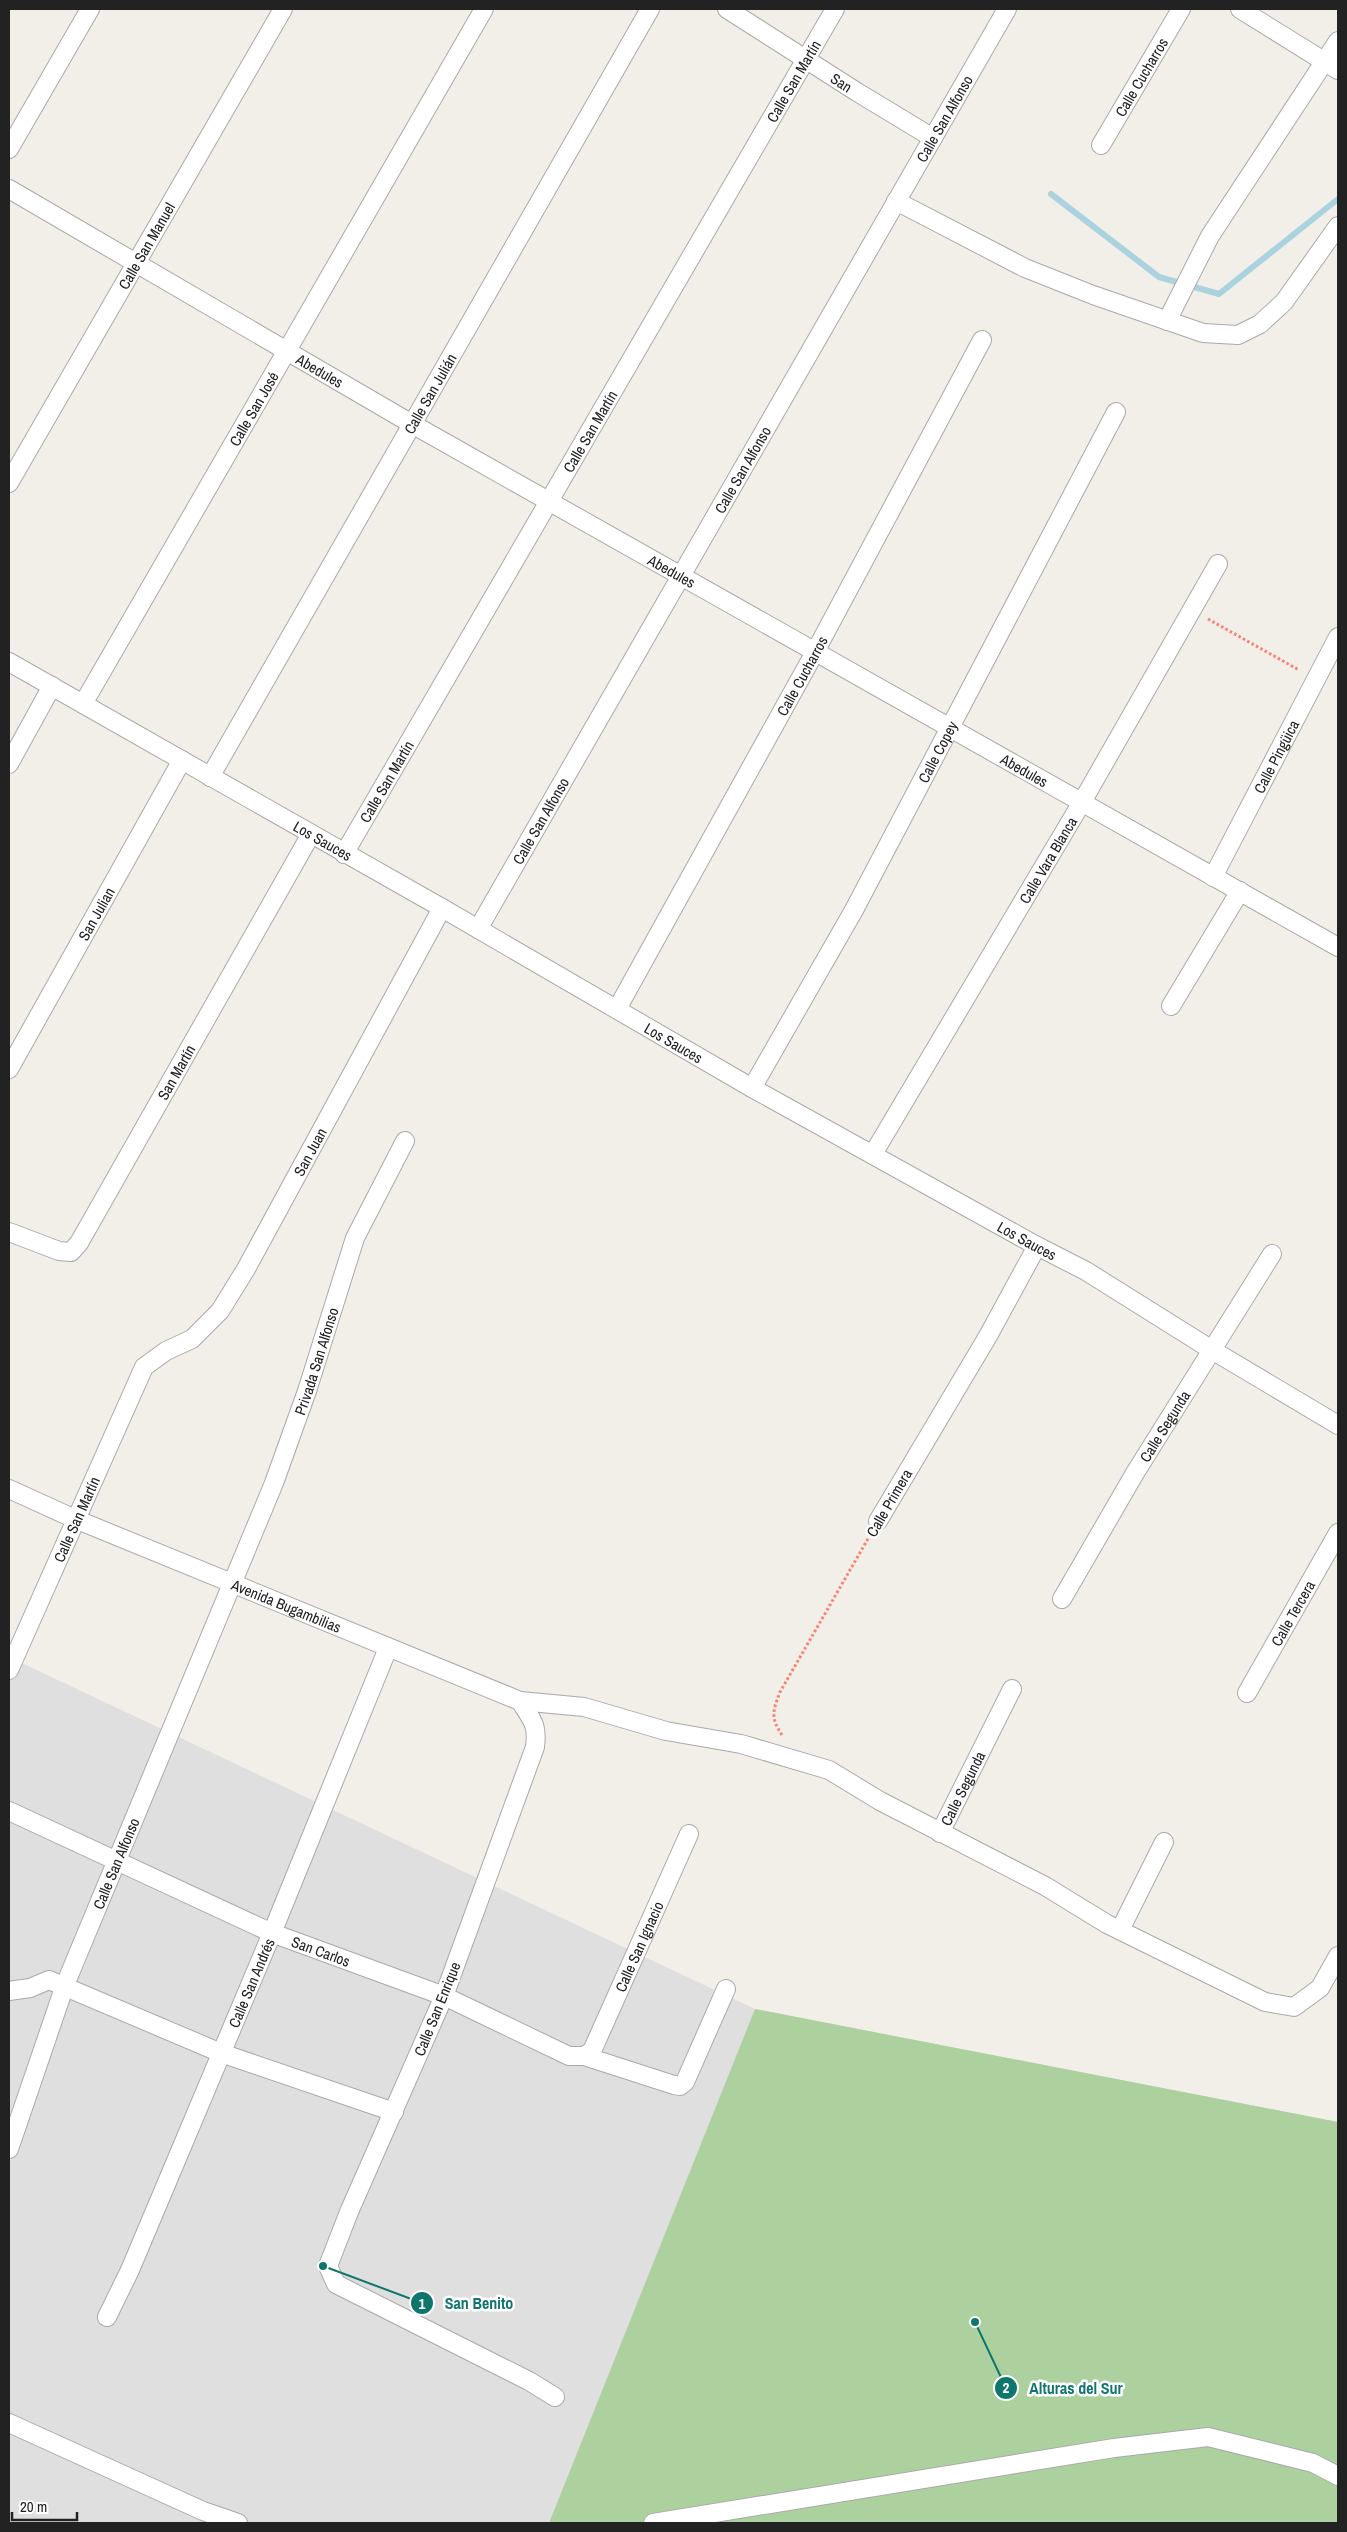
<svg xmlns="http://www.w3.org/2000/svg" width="1347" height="2532" viewBox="0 0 1347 2532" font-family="'Archivo Narrow',sans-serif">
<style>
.residential{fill:#e0dfdf}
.forest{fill:#add19e}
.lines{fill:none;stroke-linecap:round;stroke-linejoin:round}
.stream{stroke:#aad3df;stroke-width:6}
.minor-casing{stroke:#a9a9a9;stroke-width:20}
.path{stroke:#fa8072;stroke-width:3;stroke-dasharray:2.5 2.5;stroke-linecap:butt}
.minor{stroke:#fff;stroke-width:18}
.labels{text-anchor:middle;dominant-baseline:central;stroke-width:5;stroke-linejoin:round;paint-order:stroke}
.street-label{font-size:15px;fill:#222;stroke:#fff}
.leader{fill:none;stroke:#0f766e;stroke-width:2}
.callout-dot{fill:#0f766e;stroke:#fff;stroke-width:2}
.mark-label{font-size:15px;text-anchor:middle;font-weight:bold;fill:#fff}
.callout-label{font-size:16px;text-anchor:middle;font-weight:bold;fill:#0f766e;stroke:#fff;stroke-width:5;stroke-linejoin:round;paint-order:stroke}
</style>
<rect width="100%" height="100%" fill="#f2efe9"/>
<!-- residential -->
<path class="residential" d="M 9,1657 L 755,2009 L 1338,2122 L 1338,2523 L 9,2523 Z"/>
<!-- forest -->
<path class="forest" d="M 755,2009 L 1338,2122 L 1338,2523 L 549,2523 Z"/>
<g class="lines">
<!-- stream -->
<path class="stream" d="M 1051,194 L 1159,277 L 1219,294 L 1338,199"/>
<defs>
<g id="minor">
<path id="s1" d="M 727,9 L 857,92 L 933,138"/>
<path d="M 1240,9 L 1338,70"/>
<path id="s2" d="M 1101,145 L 1181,9"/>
<path d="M 9,149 L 90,9"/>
<path id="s3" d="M 9,189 L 412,424 L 1338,947"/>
<path d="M 896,201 L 1025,268 L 1093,295 L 1203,333 L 1238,335 L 1260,324 L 1284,302 L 1338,226"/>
<path d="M 1167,321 L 1210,236 L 1338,41"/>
<path id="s4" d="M 9,483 L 283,9"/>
<path id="s5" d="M 9,662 L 442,908 L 752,1088 L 1037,1246 L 1086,1271 L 1212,1350 L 1338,1425"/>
<path id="s6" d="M 83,704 L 484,9"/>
<path d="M 9,764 L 52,686"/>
<path id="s7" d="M 210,777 L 650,9"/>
<path id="s8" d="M 344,854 L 835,9"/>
<path id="s9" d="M 1213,877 L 1338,637"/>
<path id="s10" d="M 478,929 L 1007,9"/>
<path d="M 1171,1006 L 1240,891"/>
<path id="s11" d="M 617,1009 L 815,652 L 982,340"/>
<path id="s12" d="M 9,1069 L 182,760"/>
<path id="s13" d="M 752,1088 L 854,910 L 1116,412"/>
<path id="s14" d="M 873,1154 L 1082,802 L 1218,564"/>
<path id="s15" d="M 9,1232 L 59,1251 L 71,1252 L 79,1243 L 311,834"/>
<path id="s16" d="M 9,1489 L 75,1519 L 520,1701 C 532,1720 538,1724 535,1747 L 444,1996 L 349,2212 L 328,2266 L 336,2284 L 529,2381 L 555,2397"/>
<path d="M 878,1521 L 988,1336 L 1037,1246"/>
<path id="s17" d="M 1062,1599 L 1135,1473 L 1272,1254"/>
<path id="s18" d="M 9,1670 L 144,1367 L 166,1351 L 192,1339 L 220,1311 L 246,1269 L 442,908"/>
<path id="s19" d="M 1247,1693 L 1338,1533"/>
<path d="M 520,1701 L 584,1707 L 666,1731 L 741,1744 L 829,1770 L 880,1801 L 1045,1886 L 1107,1924 L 1265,2002 L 1294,2007 L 1320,1988 L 1338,1956"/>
<path id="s20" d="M 9,1811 L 272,1933 L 444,1996 L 569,2056 L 584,2056 L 674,2085 L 680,2086 L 685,2082 L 726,1989"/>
<path id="s21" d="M 940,1833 L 1012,1689"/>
<path d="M 1120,1930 L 1164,1842"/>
<path d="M 9,1991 L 30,1988 L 49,1980 L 221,2053 L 394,2112"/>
<path id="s22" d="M 584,2056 L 592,2051 L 689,1834"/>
<path id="s23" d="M 9,2149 L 65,1985 L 274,1483 L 307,1391 L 355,1238 L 405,1141"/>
<path id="s24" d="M 107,2317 L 130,2270 L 272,1933 L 388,1648"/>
<path d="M 9,2423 L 203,2511 L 238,2523"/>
<path d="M 653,2523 L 1114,2448 L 1208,2437 L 1313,2463 L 1338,2476"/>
</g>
</defs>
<!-- minor casing -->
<use href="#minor" class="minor-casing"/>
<!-- path -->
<path class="path" d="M 1208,619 L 1299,670
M 782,1735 C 770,1717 773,1711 780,1692 L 869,1537"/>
<!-- minor -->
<use href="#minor" class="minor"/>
</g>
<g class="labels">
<!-- street labels -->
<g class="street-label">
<text stroke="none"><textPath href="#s2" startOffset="79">Calle Cucharros</textPath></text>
<text stroke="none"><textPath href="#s8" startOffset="894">Calle San Martín</textPath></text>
<text stroke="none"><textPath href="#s1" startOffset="136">San</textPath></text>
<text stroke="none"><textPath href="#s10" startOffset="935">Calle San Alfonso</textPath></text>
<text stroke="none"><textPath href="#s4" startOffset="274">Calle San Manuel</textPath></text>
<text stroke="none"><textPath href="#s3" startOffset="360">Abedules</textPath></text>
<text stroke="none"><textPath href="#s7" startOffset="442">Calle San Julián</textPath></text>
<text stroke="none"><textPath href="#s6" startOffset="341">Calle San José</textPath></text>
<text stroke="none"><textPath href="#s8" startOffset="489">Calle San Martín</textPath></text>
<text stroke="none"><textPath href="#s10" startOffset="530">Calle San Alfonso</textPath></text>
<text stroke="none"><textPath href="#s3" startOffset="765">Abedules</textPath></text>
<text stroke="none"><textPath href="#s11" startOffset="381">Calle Cucharros</textPath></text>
<text stroke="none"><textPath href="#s13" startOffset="384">Calle Copey</textPath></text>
<text stroke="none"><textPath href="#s9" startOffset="136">Calle Pingüica</textPath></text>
<text stroke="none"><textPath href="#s3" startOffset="1170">Abedules</textPath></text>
<text stroke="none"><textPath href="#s8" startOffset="84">Calle San Martín</textPath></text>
<text stroke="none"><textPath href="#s10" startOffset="125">Calle San Alfonso</textPath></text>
<text stroke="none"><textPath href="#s5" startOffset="361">Los Sauces</textPath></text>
<text stroke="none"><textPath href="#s14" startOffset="342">Calle Vara Blanca</textPath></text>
<text stroke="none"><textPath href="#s12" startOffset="178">San Julian</textPath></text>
<text stroke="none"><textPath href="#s5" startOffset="766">Los Sauces</textPath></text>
<text stroke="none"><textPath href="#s15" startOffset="274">San Martín</textPath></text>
<text stroke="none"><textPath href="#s18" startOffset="610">San Juan</textPath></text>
<text stroke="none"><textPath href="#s5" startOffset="1171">Los Sauces</textPath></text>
<text stroke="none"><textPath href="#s23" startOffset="846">Privada San Alfonso</textPath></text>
<text stroke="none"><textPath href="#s17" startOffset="201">Calle Segunda</textPath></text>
<text transform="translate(889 1503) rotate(-60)">Calle Primera</text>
<text stroke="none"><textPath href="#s18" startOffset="165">Calle San Martín</textPath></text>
<text stroke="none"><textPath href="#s16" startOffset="301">Avenida Bugambilias</textPath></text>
<text stroke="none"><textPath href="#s19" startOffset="92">Calle Tercera</textPath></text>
<text stroke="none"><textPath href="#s21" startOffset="50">Calle Segunda</textPath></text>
<text stroke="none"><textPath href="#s23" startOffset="305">Calle San Alfonso</textPath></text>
<text stroke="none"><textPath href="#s22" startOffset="124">Calle San Ignacio</textPath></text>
<text stroke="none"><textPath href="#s20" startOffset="342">San Carlos</textPath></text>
<text stroke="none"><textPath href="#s24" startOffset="364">Calle San Andrés</textPath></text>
<text transform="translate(437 2009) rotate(-68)">Calle San Enrique</text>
</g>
</g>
<!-- callouts -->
<path class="leader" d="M323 2266L422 2303M975 2322L1006 2388"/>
<g class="callout-dot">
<circle cx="323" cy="2266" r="5"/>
<circle cx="975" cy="2322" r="5"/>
<circle cx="422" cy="2303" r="12"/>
<circle cx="1006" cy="2388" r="12"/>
</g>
<g class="mark-label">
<text x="422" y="2309">1</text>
<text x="1006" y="2393">2</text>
</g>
<g class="callout-label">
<text x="479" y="2309">San Benito</text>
<text x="1076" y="2394">Alturas del Sur</text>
</g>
<!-- border -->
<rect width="1347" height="2532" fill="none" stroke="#222222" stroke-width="20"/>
<!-- scale -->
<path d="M12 2512v8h65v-8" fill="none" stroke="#222222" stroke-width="2.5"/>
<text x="20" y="2512" font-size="15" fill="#222222" stroke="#ffffff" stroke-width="4" paint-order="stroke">20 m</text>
</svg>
